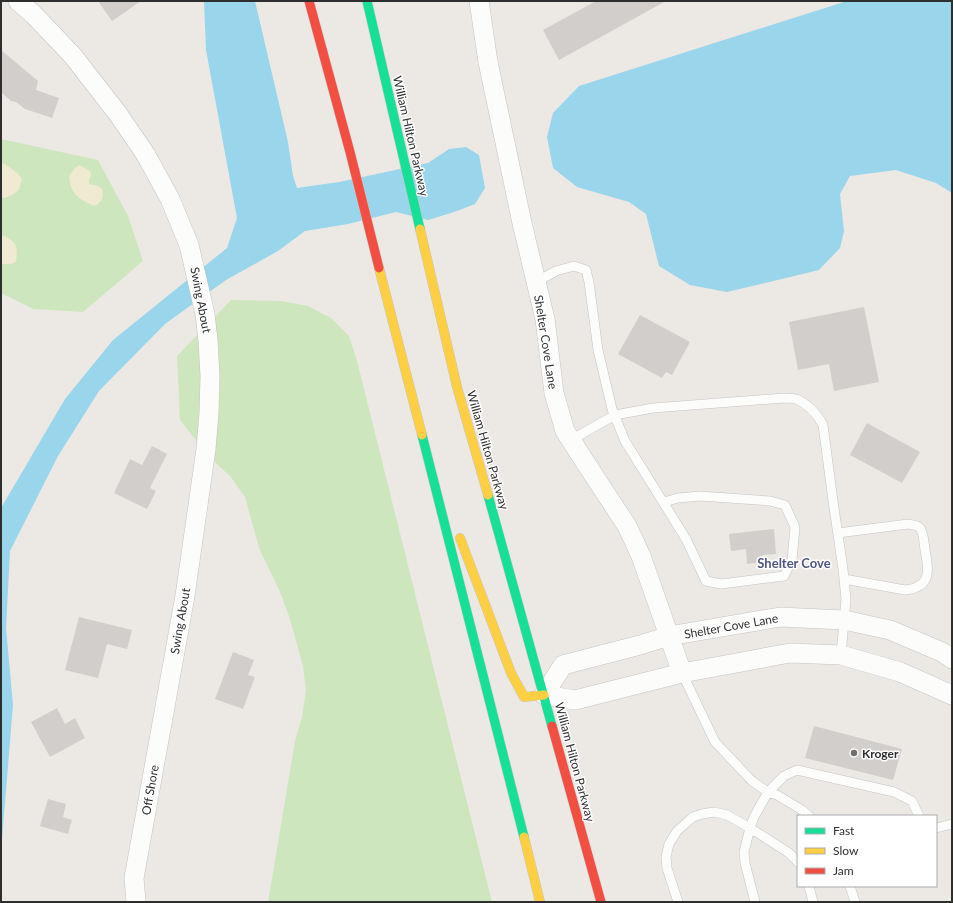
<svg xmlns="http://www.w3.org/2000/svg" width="953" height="903" viewBox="0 0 953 903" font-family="Lato,sans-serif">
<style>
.green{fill:#cee6be}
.sand{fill:#f0ead3}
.water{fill:#99d6ec}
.building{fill:#d1cecb}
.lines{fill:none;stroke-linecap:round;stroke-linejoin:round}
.lane-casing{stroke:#c5c4c5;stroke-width:10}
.street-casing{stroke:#c5c4c5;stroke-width:20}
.fast-casing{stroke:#c6c5c4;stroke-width:10}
.slow-casing{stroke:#c6c5c4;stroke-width:10}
.jam-casing{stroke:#c6c5c4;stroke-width:10}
.lane{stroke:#fcfcfb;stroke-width:9}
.street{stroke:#fcfcfb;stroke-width:19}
.fast{stroke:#16e098;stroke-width:9}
.slow{stroke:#ffcf43;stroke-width:9}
.jam{stroke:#f24e42;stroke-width:9}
.poi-dot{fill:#706f6e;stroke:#fff;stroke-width:1.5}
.labels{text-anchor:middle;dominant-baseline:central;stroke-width:3;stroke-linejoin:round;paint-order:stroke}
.street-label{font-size:12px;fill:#2e2e2e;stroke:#fff}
.poi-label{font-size:12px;font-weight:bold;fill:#2e2e2e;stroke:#fff;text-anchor:start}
.neighbourhood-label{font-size:13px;font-weight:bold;fill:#4d5680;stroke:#fff}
</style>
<rect width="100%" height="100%" fill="#ece8e4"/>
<!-- green -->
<path class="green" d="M 1,139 L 98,160 L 128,216 L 143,261 L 83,312 L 33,309 L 1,293 Z
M 231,300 L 281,301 L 308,306 L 331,318 L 349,336 L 357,361 L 492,902 L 268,902 L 295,741 L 302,717 L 306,691 L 303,666 L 289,616 L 280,592 L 259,548 L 245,497 L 230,476 L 210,458 L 180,420 L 177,356 Z"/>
<!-- sand -->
<path class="sand" d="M 1,162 C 10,167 16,171 22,179 C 21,182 20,186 19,189 C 15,195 7,198 1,198 Z
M 79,165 L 90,171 L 91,175 L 89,180 L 89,184 L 98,186 L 102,189 C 104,197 102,202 95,206 C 78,199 71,195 69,176 L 75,168 Z
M 1,235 C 17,241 18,246 16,262 L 11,264 L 1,264 Z"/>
<!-- water -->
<path class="water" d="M 204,1 L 255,1 L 288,142 L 293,176 L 297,188 L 339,182 L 428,163 L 449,149 L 466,147 L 479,155 L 485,188 L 475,204 L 454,212 L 428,220 L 396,212 L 348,224 L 305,231 L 278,251 L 226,280 L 165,324 L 99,391 L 58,456 L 10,551 L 6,628 L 13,705 L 1,851 L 1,508 L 65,399 L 113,340 L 227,248 L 237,218 L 206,50 Z
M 847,1 L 952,1 L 952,193 L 936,183 L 896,170 L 850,176 L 840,194 L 844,231 L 840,248 L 819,270 L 727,292 L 690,285 L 659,266 L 646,214 L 629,202 L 577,187 L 553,168 L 547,137 L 553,113 L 579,86 Z"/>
<!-- building -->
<path class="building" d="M 98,1 L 141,1 L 112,21 Z
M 596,1 L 666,1 L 559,60 L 543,30 Z
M 1,50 L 38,81 L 36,90 L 59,98 L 52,118 L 25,109 L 16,102 L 11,101 L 1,92 Z
M 864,307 L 879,382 L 834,391 L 829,364 L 798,370 L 789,322 Z
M 640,315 L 690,342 L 672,375 L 666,372 L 662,378 L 618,354 Z
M 867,423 L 920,452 L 902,483 L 850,455 Z
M 152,446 L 167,454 L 150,488 L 156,491 L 147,509 L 114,493 L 130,459 L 142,465 Z
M 774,529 L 776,554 L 762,555 L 762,562 L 747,564 L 746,549 L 731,551 L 729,534 Z
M 79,617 L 132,630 L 127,649 L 107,644 L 98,678 L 65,670 Z
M 233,652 L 254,660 L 248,675 L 255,677 L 243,709 L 215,699 Z
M 57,708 L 65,724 L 75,718 L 85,738 L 50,757 L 31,722 Z
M 814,726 L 902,749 L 893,780 L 805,758 Z
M 48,799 L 66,804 L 63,817 L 72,820 L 68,834 L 40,826 Z"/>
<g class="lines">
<defs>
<path id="lane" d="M 536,282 L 556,271 L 574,266 L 586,270 L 589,282 L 598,350 L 612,409 L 625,441 L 686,539 L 706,581 L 721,584 L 784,576 L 792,560 L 795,527 L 785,505 L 770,501 L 700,496 L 678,498 L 664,502
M 571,440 L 615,415 L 653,408 L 784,398 C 788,398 792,398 796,399 C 808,404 817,414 823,425 L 833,501 L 843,569 L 846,599 L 841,655
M 838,533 L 908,524 C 912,525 918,525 920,528 C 924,534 924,543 925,550 C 929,570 932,587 905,590 L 844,579
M 682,673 L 715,742 L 752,781 L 768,792 L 777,795 L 802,810 L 809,816
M 936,828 L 952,824
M 809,886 L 813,902
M 850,886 L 855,902
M 678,902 L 667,868 L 666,857 L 669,844 L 677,831 L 686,823 L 693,817 L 702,814 L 714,812 L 727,815 L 750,828 L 789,853 L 798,862
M 755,902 L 745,863 L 744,852 L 750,828 L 754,817 L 768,792 L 784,776 L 797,770 L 894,792 L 912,801 L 919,816"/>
<path id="street" d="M 18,1 L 34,15 L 73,56 L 118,114 L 146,155 L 170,199 L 189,245 L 205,314 L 208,340 L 210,376 L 209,413 L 206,449 L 185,596 L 134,878 L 136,902
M 479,1 L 488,62 L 522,223 L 545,319 L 554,393 L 565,431 L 589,468 L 627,526 L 641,556 L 682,673
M 952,659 L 942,652 L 890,630 L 844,620 L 780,617 L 669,636 L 640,645 L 563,665 L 544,695 L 575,700 L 682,673 L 790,653 L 841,655 L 900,672 L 952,695"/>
<path id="fast" d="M 367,1 L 420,229
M 422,435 L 524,837
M 488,495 L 552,726"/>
<path id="slow" d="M 420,229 L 457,387 L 488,495
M 379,268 L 422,435
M 460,538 L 511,673 L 524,697 L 544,695
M 524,837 L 540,902"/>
<path id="jam" d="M 309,1 L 350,152 L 379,268
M 552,726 L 601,902"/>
</defs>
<!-- lane casing -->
<use href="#lane" class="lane-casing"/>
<!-- street casing -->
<use href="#street" class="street-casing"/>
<!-- fast casing -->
<use href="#fast" class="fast-casing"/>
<!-- slow casing -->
<use href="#slow" class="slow-casing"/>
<!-- jam casing -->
<use href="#jam" class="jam-casing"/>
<!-- lane -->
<use href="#lane" class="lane"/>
<!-- street -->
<use href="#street" class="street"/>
<!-- fast -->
<use href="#fast" class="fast"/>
<!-- slow -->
<use href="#slow" class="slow"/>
<!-- jam -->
<use href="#jam" class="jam"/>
</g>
<!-- markers -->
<circle class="poi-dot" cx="854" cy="753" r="4"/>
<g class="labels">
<!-- street labels -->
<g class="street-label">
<text transform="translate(411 136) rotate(77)">William Hilton Parkway</text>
<text transform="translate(201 300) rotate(79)">Swing About</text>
<text transform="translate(546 342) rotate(81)">Shelter Cove Lane</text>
<text transform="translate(488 450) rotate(74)">William Hilton Parkway</text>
<text transform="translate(180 621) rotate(-80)">Swing About</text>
<text transform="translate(731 626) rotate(-10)">Shelter Cove Lane</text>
<text transform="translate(575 762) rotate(75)">William Hilton Parkway</text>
<text transform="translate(150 790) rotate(-80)">Off Shore</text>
</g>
<!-- poi labels -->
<g class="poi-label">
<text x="862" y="753">Kroger</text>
</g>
<!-- neighbourhood labels -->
<g class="neighbourhood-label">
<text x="794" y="563">Shelter Cove</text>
</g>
</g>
<!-- border -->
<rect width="953" height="903" fill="none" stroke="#2e2e2e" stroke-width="4"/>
<!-- legend -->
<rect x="797" y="815" width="140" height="72" fill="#ffffff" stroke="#ababab"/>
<rect x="805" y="828" width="20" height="6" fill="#16e098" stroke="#ababab"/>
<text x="833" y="835" font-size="12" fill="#2e2e2e">Fast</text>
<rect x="805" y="848" width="20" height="6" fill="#ffcf43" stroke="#ababab"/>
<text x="833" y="855" font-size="12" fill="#2e2e2e">Slow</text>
<rect x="805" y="868" width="20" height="6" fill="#f24e42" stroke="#ababab"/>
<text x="833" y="875" font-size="12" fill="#2e2e2e">Jam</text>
</svg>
